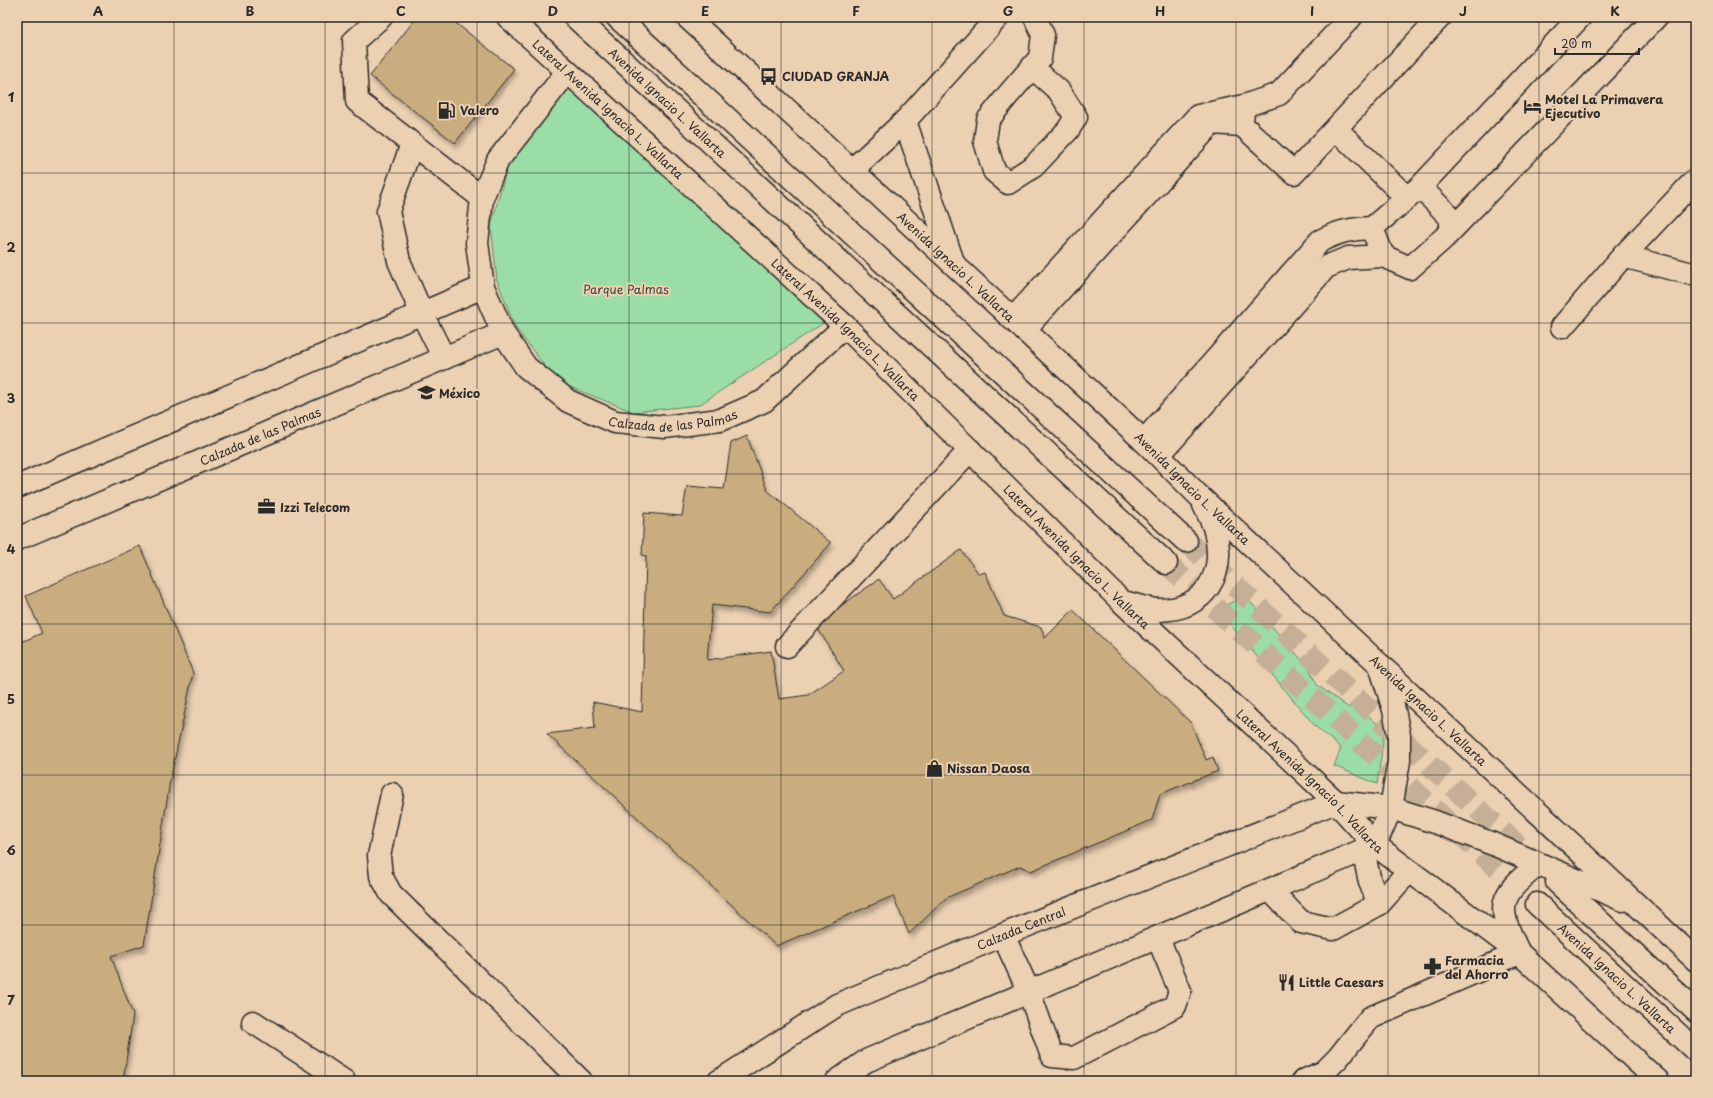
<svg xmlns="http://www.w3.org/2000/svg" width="1713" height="1098" viewBox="0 0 1713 1098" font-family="'Playpen Sans',sans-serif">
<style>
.green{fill:#9bdda7;stroke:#638469}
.building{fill:#c9ad7f;stroke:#2b2b2b;filter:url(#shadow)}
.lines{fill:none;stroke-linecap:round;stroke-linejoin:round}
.highway-tunnel{stroke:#c5af97;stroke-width:22;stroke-dasharray:22 11;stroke-linecap:butt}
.minor-casing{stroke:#2b2b2b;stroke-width:25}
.highway-casing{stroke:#2b2b2b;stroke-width:25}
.minor{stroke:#ebd0b2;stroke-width:22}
.highway{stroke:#ebd0b2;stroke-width:22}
.grid{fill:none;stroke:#2b2b2b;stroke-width:1;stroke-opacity:0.55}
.labels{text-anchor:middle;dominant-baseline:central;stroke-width:4;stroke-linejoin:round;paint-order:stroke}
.poi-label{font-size:12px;font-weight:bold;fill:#2b2b2b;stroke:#ebd0b2;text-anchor:start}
.street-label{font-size:12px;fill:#2b2b2b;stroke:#ebd0b2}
.park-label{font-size:12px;fill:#3c463e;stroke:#ebd0b2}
.neatline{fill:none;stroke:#2b2b2b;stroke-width:1.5}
.grid-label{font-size:13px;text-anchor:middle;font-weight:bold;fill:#2b2b2b}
</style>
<defs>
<filter id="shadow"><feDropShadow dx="2.5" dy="4.5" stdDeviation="2" flood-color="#0004"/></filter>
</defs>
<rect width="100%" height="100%" fill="#ebd0b2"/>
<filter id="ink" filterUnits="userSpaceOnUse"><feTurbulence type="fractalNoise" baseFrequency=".025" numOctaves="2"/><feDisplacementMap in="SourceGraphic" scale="8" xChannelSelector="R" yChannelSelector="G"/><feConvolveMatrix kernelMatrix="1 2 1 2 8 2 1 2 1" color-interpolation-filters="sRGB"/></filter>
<g filter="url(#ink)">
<!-- green -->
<path class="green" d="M 570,87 L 825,322 L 699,405 L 634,412 L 557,382 L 515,327 L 497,280 L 491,225 L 508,164 Z
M 1244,595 L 1309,668 L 1317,685 L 1349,708 L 1353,702 L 1383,729 L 1383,743 L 1377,784 L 1334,766 L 1341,748 L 1315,726 L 1218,610 Z"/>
<!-- building -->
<path class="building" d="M 417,17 L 448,17 L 514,69 L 455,143 L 370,76 Z
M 747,436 L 767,490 L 831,543 L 770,612 L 712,605 L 707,660 L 771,651 L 779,699 L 808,695 L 844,671 L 815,624 L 879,579 L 893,599 L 961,550 L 979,574 L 985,572 L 1004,616 L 1041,627 L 1045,638 L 1073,610 L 1191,723 L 1206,760 L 1213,757 L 1218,771 L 1160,794 L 1152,820 L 1031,871 L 1020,866 L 946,898 L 909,934 L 893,896 L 776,946 L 547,734 L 595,728 L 593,702 L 642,712 L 646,556 L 642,555 L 644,513 L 682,516 L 687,486 L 724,489 L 731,443 Z
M 140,546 L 193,673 L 170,781 L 144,945 L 111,956 L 133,1015 L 123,1081 L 17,1081 L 17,644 L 42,633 L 26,596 Z"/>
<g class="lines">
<!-- highway-tunnel -->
<path class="highway-tunnel" d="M 1186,541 L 1532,859
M 1166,563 L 1537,904"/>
<defs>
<g id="minor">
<path d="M 381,17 L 354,41 L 357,101 L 482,198"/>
<path id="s1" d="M 508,17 L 845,326 L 1122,602 L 1336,802 L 1375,845 L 1519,953 L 1658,1081"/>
<path id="s2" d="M 687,17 L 1144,441 L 1201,498 L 1696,960"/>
<path d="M 1032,67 L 1059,91 L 1076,117 L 1068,130 L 1034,166 L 1008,183 L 994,171 L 985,141 L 988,120 L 1008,95 L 1040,58 L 1043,35 L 1035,17"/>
<path id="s3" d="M 567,72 L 498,160 L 482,198 L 477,243 L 483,287 L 503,333 L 526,367 L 568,401 L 615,422 L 664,427 L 720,420 L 764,401 L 845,326"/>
<path d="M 1242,120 L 1244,106 L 1279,94 L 1351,17"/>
<path d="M 905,121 L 953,262"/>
<path d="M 1336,129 L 1407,198"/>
<path d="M 412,144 L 388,211 L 399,261 L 422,314 L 444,358"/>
<path d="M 852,170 L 905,121 L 998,17"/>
<path d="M 1420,187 L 1450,217 L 1452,229"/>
<path d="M 1383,256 L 1372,228 L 1420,187 L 1580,17"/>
<path d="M 1623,256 L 1696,275"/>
<path d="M 1013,319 L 1198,116 L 1244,106"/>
<path d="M 1562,327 L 1623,256 L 1696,179"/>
<path d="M 1024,330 L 1212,123 L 1242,125 L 1294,173 L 1440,17"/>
<path d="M 1144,441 L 1320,241 C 1339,231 1351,229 1372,228"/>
<path d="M 1159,455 L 1326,267 L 1348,258 L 1383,256 L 1410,268 L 1444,238 L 1656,17"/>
<path d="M 17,487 L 483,287"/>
<path id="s4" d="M 17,539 L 503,333"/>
<path d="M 1124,602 C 1135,605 1148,610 1160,610 C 1206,609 1226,574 1215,531 C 1213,522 1208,514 1204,505"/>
<path d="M 787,646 L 970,450"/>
<path d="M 392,794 L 379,856 L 381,876 L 391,894 L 581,1081"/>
<path d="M 1270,890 L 1301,922 L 1333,929 L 1379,904 L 1370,882 L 1363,850"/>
<path d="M 1379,904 L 1409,871"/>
<path d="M 1003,935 L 1029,992 L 1052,1056 L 1074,1058 L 1175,1006 L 1180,991 L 1158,938"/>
<path d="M 253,1022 L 344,1081"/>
<path id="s5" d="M 719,1081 L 837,1005 L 1003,935 L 1336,802 L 1391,808 L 1435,822 L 1493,844 L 1623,900"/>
<path d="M 837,1081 L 866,1061 L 1375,845 L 1391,808 L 1399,761 L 1399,735 L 1394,710 L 1380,665"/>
<path d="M 1303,1081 L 1324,1072 L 1338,1058 L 1370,1018 L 1519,953 C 1496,906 1497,897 1539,864"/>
</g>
<g id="highway">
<path id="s6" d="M 575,17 L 1166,563"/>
<path d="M 617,17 L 1186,541"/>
<path d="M 1557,882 L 1696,1011"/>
<path id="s7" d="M 1537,904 L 1696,1051"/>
</g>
</defs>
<!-- minor casing -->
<use href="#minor" class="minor-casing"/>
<!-- highway casing -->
<use href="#highway" class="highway-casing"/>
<!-- minor -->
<use href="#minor" class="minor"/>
<!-- highway -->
<use href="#highway" class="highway"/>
</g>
</g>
<!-- grid -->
<path class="grid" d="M 174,17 L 174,1081M 325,17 L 325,1081M 477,17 L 477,1081M 629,17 L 629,1081M 781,17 L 781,1081M 932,17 L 932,1081M 1084,17 L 1084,1081M 1236,17 L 1236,1081M 1388,17 L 1388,1081M 1539,17 L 1539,1081M 17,173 L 1696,173M 17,323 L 1696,323M 17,474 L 1696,474M 17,624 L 1696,624M 17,775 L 1696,775M 17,925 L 1696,925"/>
<!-- icons -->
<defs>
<symbol id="bus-bare" viewBox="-9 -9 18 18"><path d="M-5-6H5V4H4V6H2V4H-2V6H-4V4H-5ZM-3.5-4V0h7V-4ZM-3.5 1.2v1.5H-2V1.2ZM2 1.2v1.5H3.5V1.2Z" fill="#2b2b2b" stroke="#ebd0b2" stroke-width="2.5" paint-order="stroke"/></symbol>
<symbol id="hotel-bare" viewBox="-9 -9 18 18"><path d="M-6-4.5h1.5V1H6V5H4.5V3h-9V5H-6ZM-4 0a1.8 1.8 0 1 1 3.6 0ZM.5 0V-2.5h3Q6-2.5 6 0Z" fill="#2b2b2b" stroke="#ebd0b2" stroke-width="2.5" paint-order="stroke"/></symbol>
<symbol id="fuel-bare" viewBox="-9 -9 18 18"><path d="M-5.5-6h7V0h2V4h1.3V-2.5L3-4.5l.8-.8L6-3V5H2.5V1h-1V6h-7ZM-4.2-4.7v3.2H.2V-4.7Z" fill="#2b2b2b" stroke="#ebd0b2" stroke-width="2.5" paint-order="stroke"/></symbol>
<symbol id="school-bare" viewBox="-9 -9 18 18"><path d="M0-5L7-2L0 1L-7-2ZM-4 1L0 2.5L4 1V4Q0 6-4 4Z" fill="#2b2b2b" stroke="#ebd0b2" stroke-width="2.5" paint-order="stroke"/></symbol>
<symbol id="office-bare" viewBox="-9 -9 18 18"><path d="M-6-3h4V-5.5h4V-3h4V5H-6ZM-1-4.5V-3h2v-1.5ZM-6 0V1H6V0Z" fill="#2b2b2b" stroke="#ebd0b2" stroke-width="2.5" paint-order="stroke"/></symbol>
<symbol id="shop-bare" viewBox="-9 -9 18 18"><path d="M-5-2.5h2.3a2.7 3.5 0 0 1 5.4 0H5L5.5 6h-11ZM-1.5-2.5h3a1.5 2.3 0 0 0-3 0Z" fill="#2b2b2b" stroke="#ebd0b2" stroke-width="2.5" paint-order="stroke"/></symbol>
<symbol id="pharmacy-bare" viewBox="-9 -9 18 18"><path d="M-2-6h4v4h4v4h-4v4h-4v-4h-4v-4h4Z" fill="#2b2b2b" stroke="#ebd0b2" stroke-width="2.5" paint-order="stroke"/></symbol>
<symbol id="restaurant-bare" viewBox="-9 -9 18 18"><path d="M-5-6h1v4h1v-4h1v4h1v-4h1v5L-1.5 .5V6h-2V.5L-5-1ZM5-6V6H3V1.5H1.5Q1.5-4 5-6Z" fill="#2b2b2b" stroke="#ebd0b2" stroke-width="2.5" paint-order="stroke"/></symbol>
</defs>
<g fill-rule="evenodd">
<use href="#bus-bare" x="756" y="64" width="25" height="25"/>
<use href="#hotel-bare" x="1520" y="94" width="25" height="25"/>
<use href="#fuel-bare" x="434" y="98" width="25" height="25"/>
<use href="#school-bare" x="414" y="380" width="25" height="25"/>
<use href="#office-bare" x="254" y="494" width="25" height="25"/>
<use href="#shop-bare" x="922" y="756" width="25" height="25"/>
<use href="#pharmacy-bare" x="1420" y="954" width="25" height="25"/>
<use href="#restaurant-bare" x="1274" y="970" width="25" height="25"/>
</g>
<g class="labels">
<!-- poi labels -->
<g class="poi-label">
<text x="782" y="76">CIUDAD GRANJA</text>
<text x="1545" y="99">Motel La Primavera<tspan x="1545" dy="14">Ejecutivo</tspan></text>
<text x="460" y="110">Valero</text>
<text x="439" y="393">México</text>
<text x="280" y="507">Izzi Telecom</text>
<text x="947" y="768">Nissan Daosa</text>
<text x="1445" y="960">Farmacia<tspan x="1445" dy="14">del Ahorro</tspan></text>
<text x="1299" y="982">Little Caesars</text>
</g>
<!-- street labels -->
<g class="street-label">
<text stroke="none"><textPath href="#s6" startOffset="126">Avenida Ignacio L. Vallarta</textPath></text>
<text stroke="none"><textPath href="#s1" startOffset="136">Lateral Avenida Ignacio L. Vallarta</textPath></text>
<text stroke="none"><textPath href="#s2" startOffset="367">Avenida Ignacio L. Vallarta</textPath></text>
<text stroke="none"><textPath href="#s1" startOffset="460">Lateral Avenida Ignacio L. Vallarta</textPath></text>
<text stroke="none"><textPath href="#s3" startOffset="498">Calzada de las Palmas</textPath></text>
<text stroke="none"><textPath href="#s4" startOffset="264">Calzada de las Palmas</textPath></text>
<text stroke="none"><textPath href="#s2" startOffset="691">Avenida Ignacio L. Vallarta</textPath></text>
<text stroke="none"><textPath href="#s1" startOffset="784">Lateral Avenida Ignacio L. Vallarta</textPath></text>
<text stroke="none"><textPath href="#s2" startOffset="1015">Avenida Ignacio L. Vallarta</textPath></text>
<text stroke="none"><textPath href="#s1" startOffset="1108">Lateral Avenida Ignacio L. Vallarta</textPath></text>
<text stroke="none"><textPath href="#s5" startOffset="340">Calzada Central</textPath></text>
<text stroke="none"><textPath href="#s7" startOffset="109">Avenida Ignacio L. Vallarta</textPath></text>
</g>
<!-- park labels -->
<g class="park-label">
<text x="626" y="289">Parque Palmas</text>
</g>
</g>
<!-- margin -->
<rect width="1713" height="1098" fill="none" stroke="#ebd0b2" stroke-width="44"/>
<!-- scale -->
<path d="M1555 48v6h84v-6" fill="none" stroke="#2b2b2b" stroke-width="2"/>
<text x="1561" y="48" font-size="12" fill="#2b2b2b" stroke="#ebd0b2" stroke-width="3" paint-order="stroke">20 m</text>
<rect x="22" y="22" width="1669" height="1054" class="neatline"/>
<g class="grid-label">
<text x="98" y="16">A</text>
<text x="250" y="16">B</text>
<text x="401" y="16">C</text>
<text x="553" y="16">D</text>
<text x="705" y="16">E</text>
<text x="856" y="16">F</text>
<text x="1008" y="16">G</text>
<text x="1160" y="16">H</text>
<text x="1312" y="16">I</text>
<text x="1463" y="16">J</text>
<text x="1615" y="16">K</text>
<text x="11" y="102">1</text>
<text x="11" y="252">2</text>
<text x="11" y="403">3</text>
<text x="11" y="554">4</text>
<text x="11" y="704">5</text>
<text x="11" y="855">6</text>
<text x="11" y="1005">7</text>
</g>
</svg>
